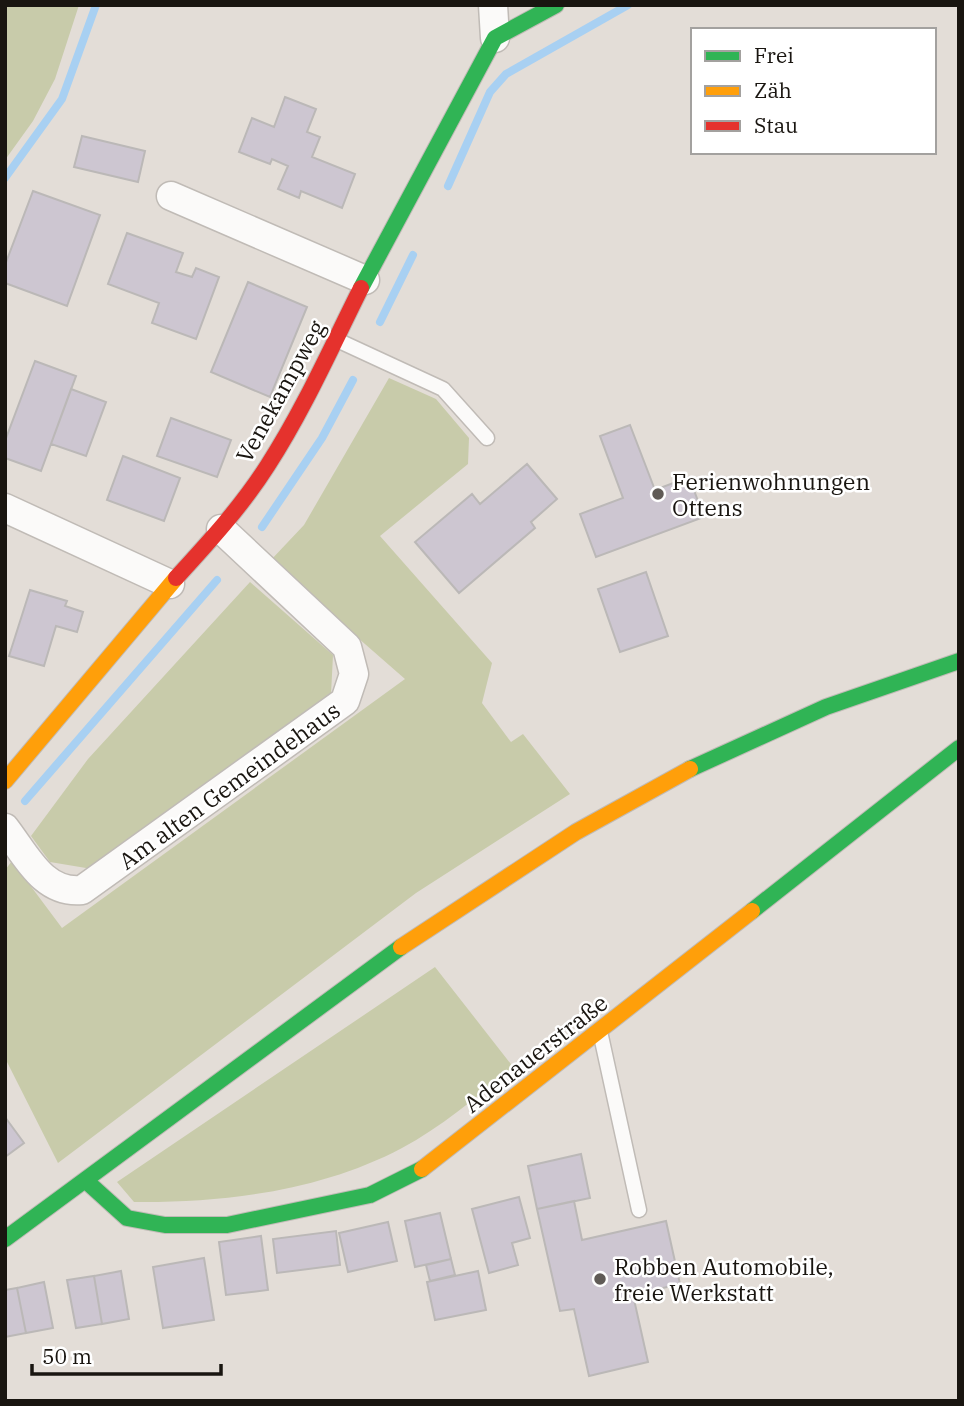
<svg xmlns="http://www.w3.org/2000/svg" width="964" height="1406" viewBox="0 0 964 1406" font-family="'IBM Plex Serif',serif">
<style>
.green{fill:#c8cbaa}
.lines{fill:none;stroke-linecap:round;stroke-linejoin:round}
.stream{stroke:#a8d0f2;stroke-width:8}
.building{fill:#cdc6d1;stroke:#bbb8b7;stroke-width:2}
.lane-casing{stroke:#c0bbb6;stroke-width:17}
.street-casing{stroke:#c0bbb6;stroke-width:31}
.fast-casing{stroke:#c0bbb6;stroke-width:18}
.slow-casing{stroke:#c0bbb6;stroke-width:18}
.jam-casing{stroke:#c0bbb6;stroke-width:18}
.lane{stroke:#fbfaf9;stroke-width:14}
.street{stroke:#fbfaf9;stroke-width:28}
.fast{stroke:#30b455;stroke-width:16}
.slow{stroke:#ff9f0a;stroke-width:16}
.jam{stroke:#e5322d;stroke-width:16}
.poi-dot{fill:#605b56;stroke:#fff;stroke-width:2.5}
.labels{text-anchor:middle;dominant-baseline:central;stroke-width:5;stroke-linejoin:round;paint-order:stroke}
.street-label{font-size:23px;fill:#191510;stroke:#fff}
.poi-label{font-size:23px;fill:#191510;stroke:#fff;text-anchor:start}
</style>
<rect width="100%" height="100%" fill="#e3ddd7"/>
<!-- green -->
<path class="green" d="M 5,5 L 79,5 L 55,79 L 33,121 L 5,160 Z
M 389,378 L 436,399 L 469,438 L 468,464 L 380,536 L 492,663 L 482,703 L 511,742 L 523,734 L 570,794 L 416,893 L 58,1163 L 5,1058 L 5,870 L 12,861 L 62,928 L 405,679 L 270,561 L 304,525 Z
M 250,582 L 333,655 L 331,694 L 92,869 L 50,862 L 31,836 L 88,759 Z
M 435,967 L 514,1068 C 478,1095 442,1127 402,1148 C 321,1191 224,1203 134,1202 L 117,1182 Z"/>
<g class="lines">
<!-- stream -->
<path class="stream" d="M 5,178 L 62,99 L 96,5
M 448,186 L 490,92 L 506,74 L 628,5
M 380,322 L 413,255
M 262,527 L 322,438 L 353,380
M 25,801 L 217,580"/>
</g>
<!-- building -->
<path class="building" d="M 285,97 L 316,109 L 307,132 L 320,137 L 312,157 L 355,174 L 342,208 L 301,191 L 299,198 L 278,189 L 288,166 L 272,159 L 270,164 L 239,152 L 252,118 L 274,127 Z
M 82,136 L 145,151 L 138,182 L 74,167 Z
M 33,191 L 100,215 L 67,306 L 5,283 L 5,265 Z
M 127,233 L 183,253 L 176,272 L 192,277 L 196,268 L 219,277 L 196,339 L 152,323 L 159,303 L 108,284 Z
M 248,282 L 307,307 L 270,397 L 211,372 Z
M 35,361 L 76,376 L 41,471 L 5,458 L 5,441 Z
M 71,389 L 106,402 L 86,456 L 51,444 Z
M 171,418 L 231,440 L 217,477 L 157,456 Z
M 630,425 L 655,490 L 689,477 L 704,517 L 596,557 L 580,514 L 623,498 L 600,436 Z
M 123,456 L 180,478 L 164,521 L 107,500 Z
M 527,464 L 557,499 L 531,522 L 535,528 L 459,593 L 415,542 L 472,494 L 480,504 Z
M 646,572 L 668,636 L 620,652 L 598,589 Z
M 30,590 L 67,601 L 65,606 L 83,612 L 77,632 L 56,626 L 44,666 L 9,656 Z
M 5,1117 L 24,1143 L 5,1157 Z
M 581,1154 L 590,1198 L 537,1209 L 528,1166 Z
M 519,1197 L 530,1238 L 512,1243 L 518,1265 L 489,1273 L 472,1209 Z
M 574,1201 L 582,1240 L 666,1221 L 680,1284 L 633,1295 L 648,1362 L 589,1376 L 574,1309 L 560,1311 L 537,1209 Z
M 440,1213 L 451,1259 L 415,1267 L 405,1221 Z
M 388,1222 L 397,1261 L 348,1272 L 339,1233 Z
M 336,1231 L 340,1265 L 277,1273 L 273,1239 Z
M 261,1236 L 268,1290 L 226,1295 L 219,1242 Z
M 204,1258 L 214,1320 L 163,1328 L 153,1267 Z
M 451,1259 L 455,1275 L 430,1281 L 426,1265 Z
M 121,1271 L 129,1319 L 102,1324 L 94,1276 Z
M 478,1271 L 486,1310 L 435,1320 L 427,1282 Z
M 94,1276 L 102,1324 L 76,1328 L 67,1280 Z
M 44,1282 L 53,1328 L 26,1333 L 17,1288 Z
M 17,1288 L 26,1333 L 5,1337 L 5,1290 Z"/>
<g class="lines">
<defs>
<path id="lane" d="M 337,340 L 443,389 L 487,438
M 601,1036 L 639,1210"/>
<path id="street" d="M 493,5 L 495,38
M 171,196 L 365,280
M 5,508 L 170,584
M 5,828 C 26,855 43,894 82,890 L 345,701 L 354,674 L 347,647 L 221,529"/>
<path id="fast" d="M 361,288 L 495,38 L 556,5
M 690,769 L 826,707 L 959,661
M 752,911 L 959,748
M 85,1180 L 127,1218 L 165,1225 L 227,1225 L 370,1195 L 422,1169
M 5,1239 L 401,947"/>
<path id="slow" d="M 5,781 L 176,578
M 401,947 L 576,832 L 690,769
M 422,1169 L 752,911"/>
<path id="jam" d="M 176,578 C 209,542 242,506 268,465 C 304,409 331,348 361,288"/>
</defs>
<!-- lane casing -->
<use href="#lane" class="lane-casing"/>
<!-- street casing -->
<use href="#street" class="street-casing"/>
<!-- fast casing -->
<use href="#fast" class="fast-casing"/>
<!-- slow casing -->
<use href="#slow" class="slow-casing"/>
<!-- jam casing -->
<use href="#jam" class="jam-casing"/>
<!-- lane -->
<use href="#lane" class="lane"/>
<!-- street -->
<use href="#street" class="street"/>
<!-- fast -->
<use href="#fast" class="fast"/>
<!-- slow -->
<use href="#slow" class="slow"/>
<!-- jam -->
<use href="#jam" class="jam"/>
</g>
<!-- markers -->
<g class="poi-dot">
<circle cx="658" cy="494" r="7"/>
<circle cx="600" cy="1279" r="7"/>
</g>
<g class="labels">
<!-- street labels -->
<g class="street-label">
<text transform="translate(280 391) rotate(-61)">Venekampweg</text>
<text transform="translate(229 785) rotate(-36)">Am alten Gemeindehaus</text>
<text transform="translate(535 1053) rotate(-38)">Adenauerstraße</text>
</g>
<!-- poi labels -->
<g class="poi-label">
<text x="672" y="481">Ferienwohnungen<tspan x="672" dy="26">Ottens</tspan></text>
<text x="614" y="1266">Robben Automobile,<tspan x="614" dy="26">freie Werkstatt</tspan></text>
</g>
</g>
<!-- border -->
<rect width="964" height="1406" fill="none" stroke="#191510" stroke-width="14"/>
<!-- legend -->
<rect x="691" y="28" width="245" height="126" fill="#ffffff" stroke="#a3a19f" stroke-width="2"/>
<rect x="705" y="51" width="35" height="10" fill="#30b455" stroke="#a3a19f" stroke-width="2"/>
<text x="754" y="63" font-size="21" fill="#191510">Frei</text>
<rect x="705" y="86" width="35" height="10" fill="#ff9f0a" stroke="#a3a19f" stroke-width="2"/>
<text x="754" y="98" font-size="21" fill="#191510">Zäh</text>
<rect x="705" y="121" width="35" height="10" fill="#e5322d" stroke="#a3a19f" stroke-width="2"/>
<text x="754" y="133" font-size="21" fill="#191510">Stau</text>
<!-- scale -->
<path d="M32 1364v10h189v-10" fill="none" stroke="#191510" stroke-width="3.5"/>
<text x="42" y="1364" font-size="21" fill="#191510" stroke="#ffffff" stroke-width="5" paint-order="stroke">50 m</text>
</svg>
